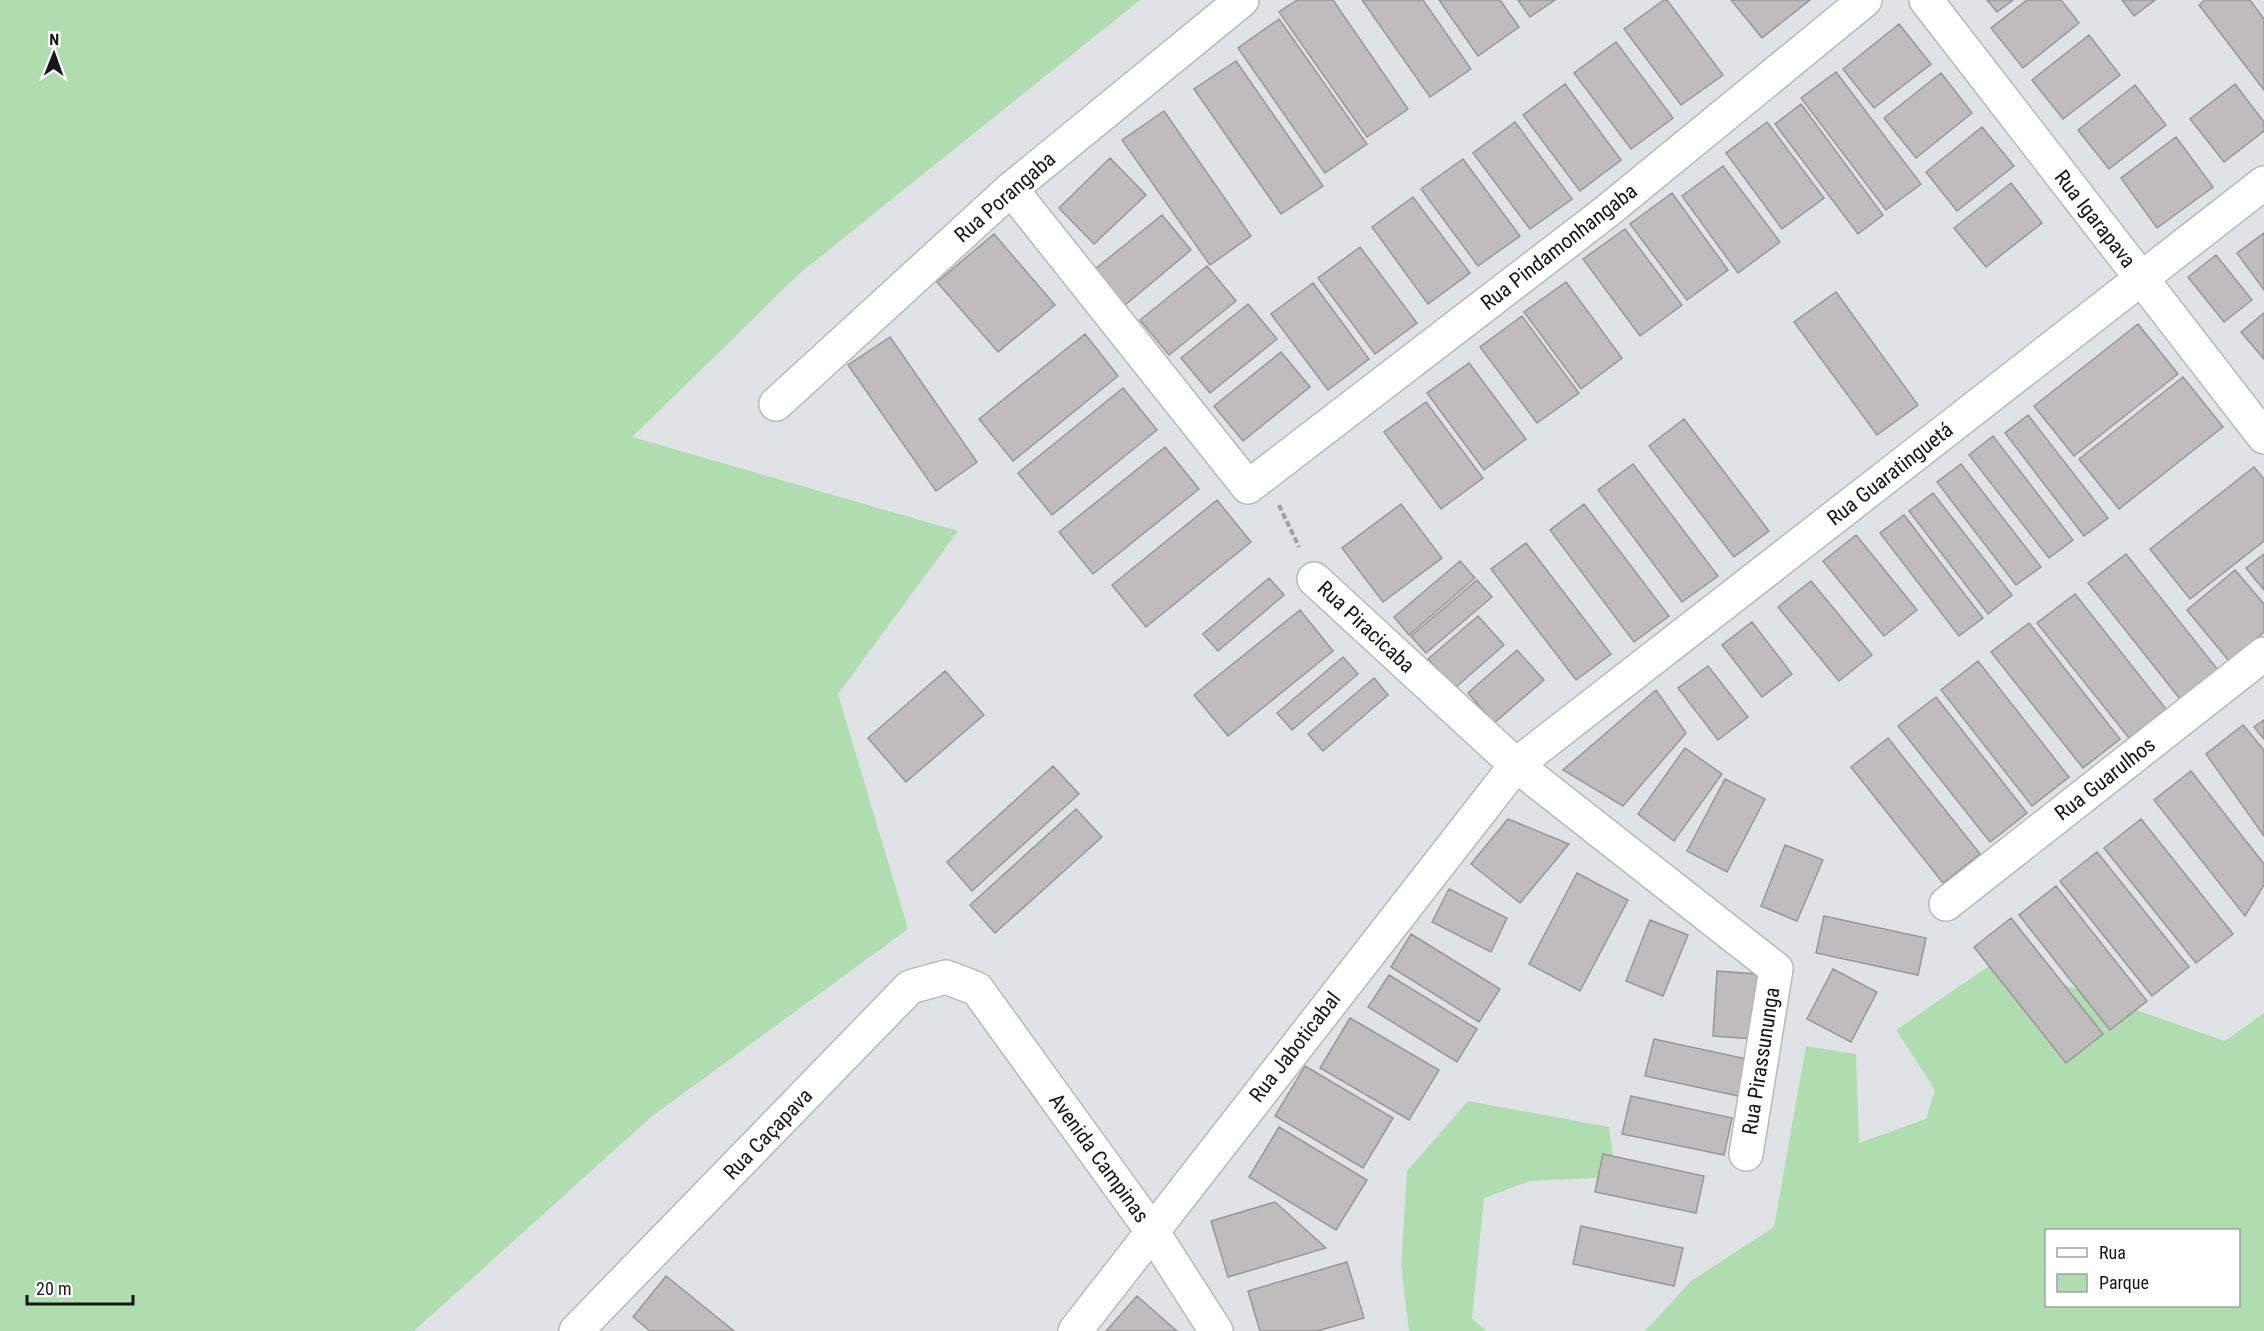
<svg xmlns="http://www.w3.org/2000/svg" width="2264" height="1331" viewBox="0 0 2264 1331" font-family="'Roboto Condensed',sans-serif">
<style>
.green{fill:#afddaf;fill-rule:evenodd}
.building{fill:#bfbcbe;stroke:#999698;stroke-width:1.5}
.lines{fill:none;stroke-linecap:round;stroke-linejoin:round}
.minor-casing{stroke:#b6b8ba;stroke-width:36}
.path{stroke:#9d9fa1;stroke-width:4;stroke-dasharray:6 3;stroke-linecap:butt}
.minor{stroke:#fff;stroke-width:33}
.labels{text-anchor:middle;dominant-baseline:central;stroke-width:5;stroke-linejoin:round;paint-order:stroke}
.street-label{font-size:21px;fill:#171718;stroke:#fff}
</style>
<rect width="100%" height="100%" fill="#e0e3e5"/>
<!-- green -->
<path class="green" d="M 0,0 L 1140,0 L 800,273 L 632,437 L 958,531 L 838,694 L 908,929 L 651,1117 L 414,1331 L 0,1331 Z
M 1996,961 L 2225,1041 L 2264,1013 L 2264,1331 L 1645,1331 L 1691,1281 L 1774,1227 L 1806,1046 L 1856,1054 L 1859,1143 L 1926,1119 L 1935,1090 L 1896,1030 ZM 2046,1230 L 2238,1230 L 2238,1306 L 2046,1306 Z
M 1468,1101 L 1609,1127 L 1616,1177 L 1530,1181 L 1484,1198 L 1472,1318 L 1486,1331 L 1409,1331 L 1401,1266 L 1407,1171 Z"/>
<!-- building -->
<path class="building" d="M 1297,0 L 1333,0 L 1408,109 L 1367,137 L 1279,12 Z
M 1362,0 L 1423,0 L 1471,69 L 1430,97 Z
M 1439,0 L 1500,0 L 1519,27 L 1478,56 Z
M 1518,0 L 1555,0 L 1530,17 Z
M 1664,0 L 1667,0 L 1723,75 L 1681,105 L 1624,29 Z
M 1731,0 L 1810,0 L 1762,38 Z
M 1987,0 L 2013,0 L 1997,12 Z
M 2027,0 L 2061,0 L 2079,23 L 2023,68 L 1991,28 Z
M 2122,0 L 2155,0 L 2134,16 Z
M 2205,0 L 2250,0 L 2264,19 L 2264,90 L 2199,5 Z
M 1279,19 L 1367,144 L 1325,173 L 1238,48 Z
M 1899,24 L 1931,64 L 1874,108 L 1843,69 Z
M 2089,35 L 2120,75 L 2063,119 L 2032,80 Z
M 1616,42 L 1673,118 L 1631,149 L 1574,73 Z
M 1236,61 L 1323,186 L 1281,214 L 1194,89 Z
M 1836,72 L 1921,184 L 1886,210 L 1801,98 Z
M 1941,73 L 1972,113 L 1916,158 L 1884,118 Z
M 1565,84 L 1621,160 L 1580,191 L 1523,115 Z
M 2235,84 L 2264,122 L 2264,131 L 2224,162 L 2190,119 Z
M 2135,85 L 2166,125 L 2109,169 L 2078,130 Z
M 1801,104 L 1883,215 L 1858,234 L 1775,124 Z
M 1164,111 L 1251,236 L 1210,265 L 1122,140 Z
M 1515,122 L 1572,199 L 1530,229 L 1473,153 Z
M 1767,122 L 1824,198 L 1782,229 L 1726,153 Z
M 1982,127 L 2014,166 L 1957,211 L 1926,172 Z
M 2176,137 L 2213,187 L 2157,228 L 2121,178 Z
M 1110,158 L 1146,195 L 1094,244 L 1059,208 Z
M 1463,159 L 1520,236 L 1478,266 L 1421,189 Z
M 1723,166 L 1780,242 L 1738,273 L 1682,196 Z
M 2011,183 L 2042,223 L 1986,267 L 1954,228 Z
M 1672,193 L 1728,270 L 1687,300 L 1630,224 Z
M 1413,197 L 1470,273 L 1428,304 L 1372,227 Z
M 1162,215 L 1191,250 L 1125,305 L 1095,269 Z
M 1625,229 L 1682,305 L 1640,336 L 1583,259 Z
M 2264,233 L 2264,290 L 2237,253 Z
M 994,234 L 1055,305 L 998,352 L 937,282 Z
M 1360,247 L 1417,323 L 1375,354 L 1318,278 Z
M 2216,255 L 2252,300 L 2224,322 L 2188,277 Z
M 1207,266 L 1236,301 L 1169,355 L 1140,320 Z
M 1566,282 L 1622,358 L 1581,389 L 1524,312 Z
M 1313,283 L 1369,359 L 1328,390 L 1271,314 Z
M 1836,292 L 1918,405 L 1877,435 L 1794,322 Z
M 1248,304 L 1277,339 L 1210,393 L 1181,358 Z
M 2264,313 L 2264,359 L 2241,332 Z
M 1522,316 L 1579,393 L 1537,423 L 1480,347 Z
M 2138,324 L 2178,374 L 2074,456 L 2034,406 Z
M 1085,334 L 1118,376 L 1013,461 L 979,419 Z
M 890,337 L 977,462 L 936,491 L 848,365 Z
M 1281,352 L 1310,387 L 1243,441 L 1214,406 Z
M 1469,363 L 1526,439 L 1484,470 L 1427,393 Z
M 2183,377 L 2223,427 L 2119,509 L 2079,459 Z
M 1123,388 L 1157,430 L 1052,515 L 1018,473 Z
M 1426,402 L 1483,478 L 1441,509 L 1384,432 Z
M 2028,415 L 2108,518 L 2084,536 L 2005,433 Z
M 1684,419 L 1769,531 L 1734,557 L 1649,446 Z
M 1993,436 L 2073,540 L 2049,558 L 1969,455 Z
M 1165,447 L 1199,489 L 1093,574 L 1059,532 Z
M 1633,464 L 1718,576 L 1682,602 L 1598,490 Z
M 1961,464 L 2041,567 L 2016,585 L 1937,482 Z
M 2254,467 L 2264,479 L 2264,541 L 2190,599 L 2150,549 Z
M 1933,493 L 2012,595 L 1988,614 L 1909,511 Z
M 1217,500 L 1251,542 L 1146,627 L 1112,585 Z
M 1401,504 L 1442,558 L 1383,602 L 1342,548 Z
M 1584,504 L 1669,616 L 1634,642 L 1550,530 Z
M 1904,515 L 1983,618 L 1959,636 L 1880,533 Z
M 1856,535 L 1917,610 L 1884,636 L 1823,561 Z
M 1526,543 L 1611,654 L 1576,680 L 1491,569 Z
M 2126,554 L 2218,670 L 2180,699 L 2088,583 Z
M 2264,554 L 2264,590 L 2246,568 Z
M 1460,561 L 1475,578 L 1409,635 L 1394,617 Z
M 2235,570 L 2264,604 L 2264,632 L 2229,661 L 2187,610 Z
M 1269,578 L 1284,595 L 1218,651 L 1203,634 Z
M 1477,580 L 1492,597 L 1426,653 L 1411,636 Z
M 1811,581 L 1872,655 L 1839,681 L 1778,607 Z
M 2075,594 L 2166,709 L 2129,738 L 2037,623 Z
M 1300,610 L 1333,651 L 1228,736 L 1194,695 Z
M 1478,616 L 1504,645 L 1455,688 L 1428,659 Z
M 1752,622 L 1792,674 L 1762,697 L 1722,645 Z
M 2029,623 L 2120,739 L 2083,768 L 1991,652 Z
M 1517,650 L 1544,680 L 1494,723 L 1468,693 Z
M 1343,657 L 1358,674 L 1292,730 L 1277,713 Z
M 1978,661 L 2069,777 L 2032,806 L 1941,690 Z
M 1708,666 L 1748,717 L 1718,740 L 1678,688 Z
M 945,671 L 984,715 L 906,782 L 868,738 Z
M 1374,678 L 1388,695 L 1323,751 L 1308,734 Z
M 1656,690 L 1686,733 L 1623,806 L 1563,770 Z
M 1936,697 L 2027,813 L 1990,842 L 1898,726 Z
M 2264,720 L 2264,739 L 2254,727 Z
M 2243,725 L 2264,750 L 2264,836 L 2206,754 Z
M 1888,738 L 1980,854 L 1943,883 L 1851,767 Z
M 1685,748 L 1722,774 L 1674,841 L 1638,814 Z
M 1053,766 L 1079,794 L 972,891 L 947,862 Z
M 2191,771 L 2264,864 L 2264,885 L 2245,916 L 2154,800 Z
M 1725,779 L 1765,799 L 1727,872 L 1687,851 Z
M 1076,809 L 1102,837 L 995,933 L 970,905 Z
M 1508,819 L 1569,844 L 1520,903 L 1471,864 Z
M 2141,819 L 2233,934 L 2196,963 L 2104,848 Z
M 1785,845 L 1823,860 L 1797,921 L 1761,906 Z
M 2097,852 L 2189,967 L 2152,996 L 2060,881 Z
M 1577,873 L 1628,900 L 1580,991 L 1529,964 Z
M 2056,886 L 2147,1001 L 2110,1030 L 2019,915 Z
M 1449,889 L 1507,918 L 1491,952 L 1432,922 Z
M 1824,916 L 1926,938 L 1918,975 L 1816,953 Z
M 2011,918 L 2103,1034 L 2066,1063 L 1974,947 Z
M 1650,920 L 1688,935 L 1663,996 L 1626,981 Z
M 1411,934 L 1500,989 L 1479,1022 L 1391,967 Z
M 1833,969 L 1877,992 L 1851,1042 L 1807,1019 Z
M 1717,971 L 1757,974 L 1753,1039 L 1713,1036 Z
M 1389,975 L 1477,1029 L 1457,1062 L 1368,1007 Z
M 1350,1018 L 1439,1070 L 1409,1120 L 1320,1068 Z
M 1654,1039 L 1756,1061 L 1748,1098 L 1645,1076 Z
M 1305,1066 L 1393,1118 L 1363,1168 L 1275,1116 Z
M 1631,1096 L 1732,1118 L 1724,1155 L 1622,1134 Z
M 1279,1127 L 1367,1180 L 1336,1230 L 1249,1177 Z
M 1603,1154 L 1704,1176 L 1696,1213 L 1595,1192 Z
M 1275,1202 L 1326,1248 L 1228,1277 L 1211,1221 Z
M 1581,1226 L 1683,1248 L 1674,1286 L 1573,1264 Z
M 1347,1262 L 1364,1318 L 1317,1331 L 1260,1331 L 1248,1291 Z
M 666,1276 L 734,1331 L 650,1331 L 633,1317 Z
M 1137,1296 L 1177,1331 L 1106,1331 Z"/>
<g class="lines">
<defs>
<path id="minor" d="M 1926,0 L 2264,437
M 1011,189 L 1248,487 L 1606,212 L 1865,0
M 776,404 L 1011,189 L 1242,0
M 1314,579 L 1516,765 L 1776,969 L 1746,1154
M 1946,904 L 2264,654
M 576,1331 L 910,987 L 946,977 L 977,989 L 1152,1231 L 1216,1331
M 1075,1331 L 1516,765 L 2264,183"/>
</defs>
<!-- minor casing -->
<use href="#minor" class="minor-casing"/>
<!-- path -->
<path class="path" d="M 1279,505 L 1299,547"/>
<!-- minor -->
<use href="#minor" class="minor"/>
</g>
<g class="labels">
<!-- street labels -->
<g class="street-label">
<text transform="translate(1005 197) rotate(-41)">Rua Porangaba</text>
<text transform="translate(2095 219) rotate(52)">Rua Igarapava</text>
<text transform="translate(1559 247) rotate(-38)">Rua Pindamonhangaba</text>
<text transform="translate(1890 474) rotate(-38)">Rua Guaratinguetá</text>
<text transform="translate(1366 627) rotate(43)">Rua Piracicaba</text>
<text transform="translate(2105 779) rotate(-38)">Rua Guarulhos</text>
<text transform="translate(1295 1047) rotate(-52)">Rua Jaboticabal</text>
<text transform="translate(1761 1061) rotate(-81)">Rua Pirassununga</text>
<text transform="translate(768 1134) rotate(-46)">Rua Caçapava</text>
<text transform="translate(1099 1158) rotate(54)">Avenida Campinas</text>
</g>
</g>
<!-- legend -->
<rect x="2045" y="1229" width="195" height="78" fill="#ffffff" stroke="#a2a2a3" stroke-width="1.5"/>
<rect x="2057" y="1248" width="30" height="9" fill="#ffffff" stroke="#a2a2a3" stroke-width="1.5"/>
<text x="2099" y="1259" font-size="18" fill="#171718">Rua</text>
<rect x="2057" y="1274" width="30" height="18" fill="#afddaf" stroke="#a2a2a3" stroke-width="1.5"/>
<text x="2099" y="1289" font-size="18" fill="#171718">Parque</text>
<!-- north arrow -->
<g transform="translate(54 54) rotate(1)" stroke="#ffffff" stroke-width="4.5" paint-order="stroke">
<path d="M0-4.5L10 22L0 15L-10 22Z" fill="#171718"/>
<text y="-9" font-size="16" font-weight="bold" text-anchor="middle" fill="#171718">N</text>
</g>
<!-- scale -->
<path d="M27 1295v9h106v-9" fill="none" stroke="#171718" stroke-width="3"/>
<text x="36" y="1295" font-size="18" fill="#171718" stroke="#ffffff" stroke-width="4.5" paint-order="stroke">20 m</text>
</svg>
